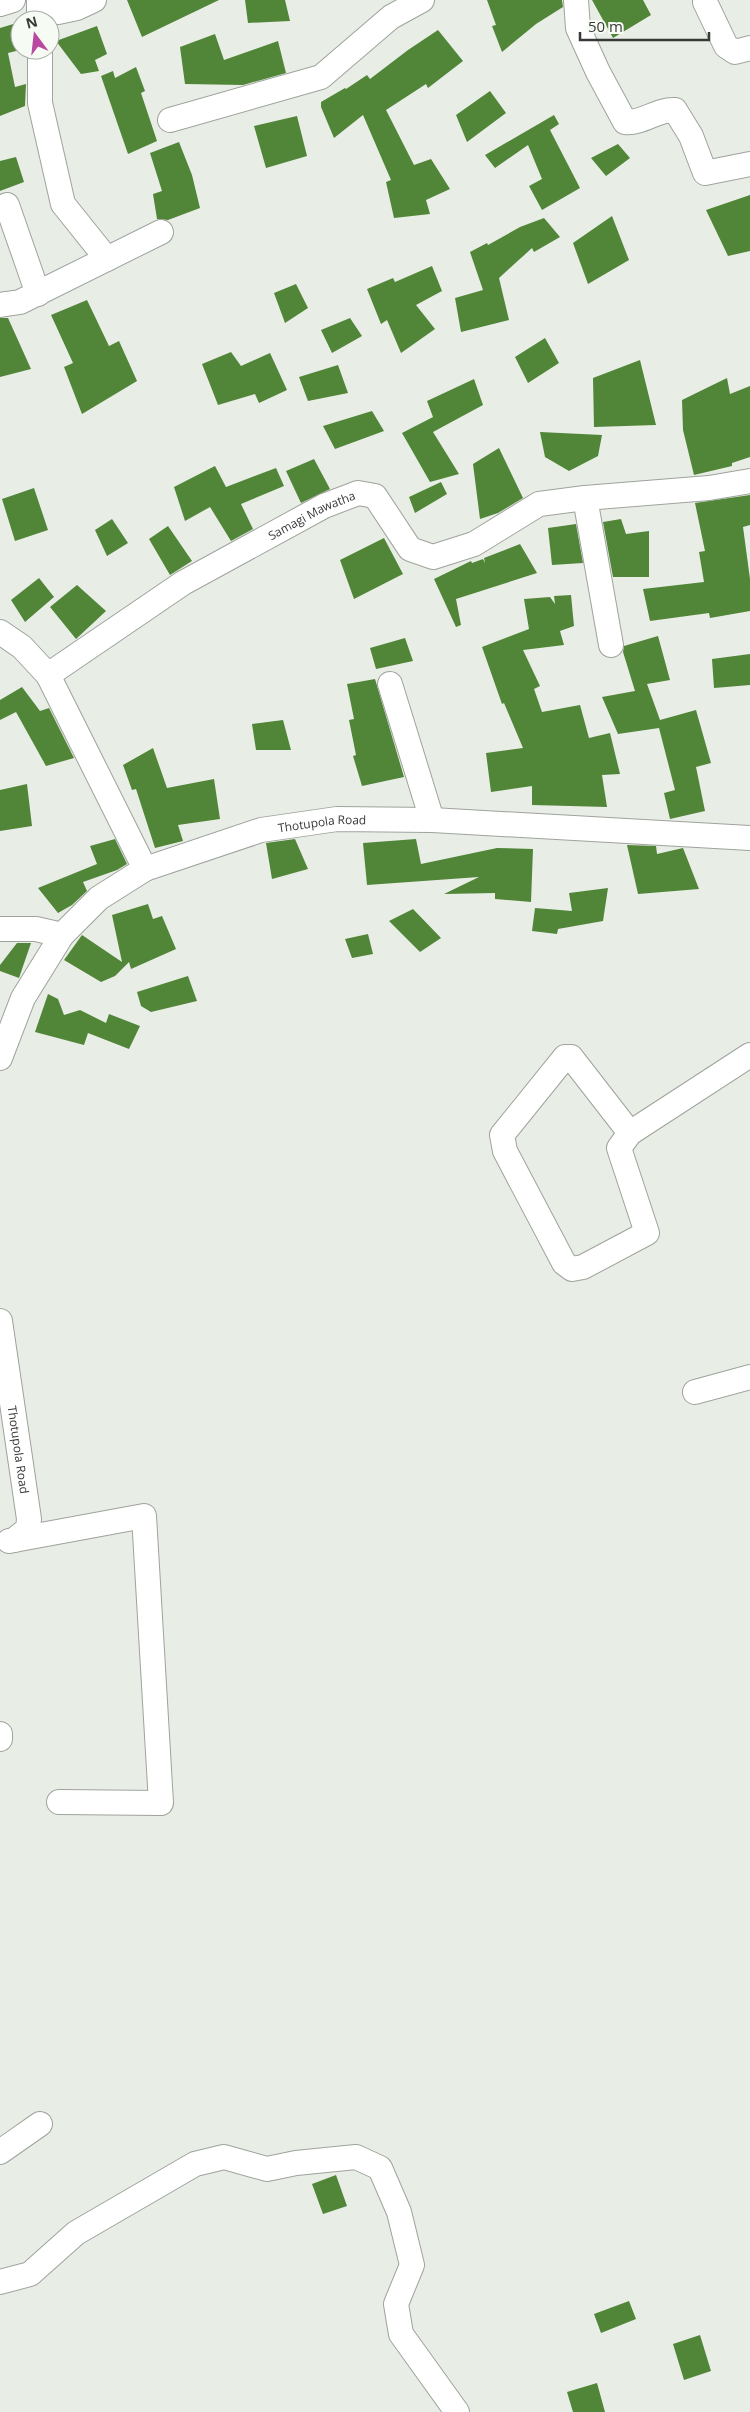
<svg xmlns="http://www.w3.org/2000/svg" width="750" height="2412" viewBox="0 0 750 2412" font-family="'Open Sans',sans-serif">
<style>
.building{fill:#518538}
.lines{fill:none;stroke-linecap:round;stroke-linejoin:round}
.minor-casing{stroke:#9ea39c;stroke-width:26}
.minor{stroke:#fff;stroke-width:24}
.labels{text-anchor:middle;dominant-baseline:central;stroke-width:5;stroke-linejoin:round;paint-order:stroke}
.street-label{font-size:12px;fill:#373936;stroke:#f6fbf4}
</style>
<rect width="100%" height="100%" fill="#e8eee6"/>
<!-- building -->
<path class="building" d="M 127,0 L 219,0 L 142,37 Z
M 245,0 L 285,0 L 290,21 L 248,23 Z
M 487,0 L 562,0 L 563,7 L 536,24 L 502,52 L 492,26 L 496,25 Z
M 592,0 L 643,0 L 651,15 L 613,38 Z
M 20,22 L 20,50 L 8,53 L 15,87 L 26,84 L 25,106 L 0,116 L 0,28 Z
M 97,26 L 107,54 L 95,60 L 99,71 L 81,74 L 56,41 Z
M 438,30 L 463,61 L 428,88 L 426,84 L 386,110 L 414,165 L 431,159 L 450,189 L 426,200 L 430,214 L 394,218 L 386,182 L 391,180 L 363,115 L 334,138 L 321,107 L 321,102 L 345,88 L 346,89 L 367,75 L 370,79 L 408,50 Z
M 215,34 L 224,60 L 278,41 L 286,73 L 243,85 L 185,84 L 180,47 Z
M 136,67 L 145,91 L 141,93 L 157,141 L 128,154 L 101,76 L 113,71 L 115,78 Z
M 490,91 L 506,113 L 467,142 L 456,115 Z
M 554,115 L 559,124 L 550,130 L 580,188 L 542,210 L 529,186 L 542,179 L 528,145 L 495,168 L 485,155 Z
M 297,116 L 307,156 L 266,168 L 254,126 Z
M 179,142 L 192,175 L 200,208 L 168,220 L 157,219 L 153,194 L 162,191 L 150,153 Z
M 618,144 L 630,158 L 606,176 L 591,158 Z
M 16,157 L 24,182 L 0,191 L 0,161 Z
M 750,195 L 750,251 L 728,256 L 706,210 Z
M 612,216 L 629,260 L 588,284 L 573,243 Z
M 544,218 L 560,237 L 534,252 L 532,248 L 499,278 L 509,320 L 461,332 L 455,298 L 483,290 L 470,252 L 487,243 L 488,245 L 520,227 Z
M 432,266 L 442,291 L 416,305 L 435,329 L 401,353 L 387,320 L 381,324 L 367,289 L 393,278 L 395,282 Z
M 296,284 L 308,308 L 285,323 L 274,293 Z
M 87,300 L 109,346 L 119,341 L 137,381 L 82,414 L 64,367 L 73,363 L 51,315 Z
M 0,318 L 8,318 L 31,369 L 0,377 Z
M 350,318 L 362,336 L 332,353 L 321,330 Z
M 545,338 L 559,363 L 528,383 L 515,357 Z
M 231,352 L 241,366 L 270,353 L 287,390 L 259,403 L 255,394 L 218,405 L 202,364 Z
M 640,360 L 656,425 L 594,427 L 593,378 Z
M 338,365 L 348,393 L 308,401 L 299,377 Z
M 727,378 L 730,394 L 750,386 L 750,457 L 732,463 L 732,466 L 694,475 L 683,430 L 682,400 Z
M 474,379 L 483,405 L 433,432 L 459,474 L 430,482 L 402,433 L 433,417 L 427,401 Z
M 372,411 L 384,431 L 335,449 L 323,426 Z
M 540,432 L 602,435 L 598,456 L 569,471 L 545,457 Z
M 499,448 L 523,498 L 498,513 L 480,519 L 473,464 Z
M 314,459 L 330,489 L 301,503 L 286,471 Z
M 215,466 L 226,487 L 276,468 L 284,486 L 241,504 L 253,529 L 231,541 L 210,507 L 185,521 L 174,487 Z
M 441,482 L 447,494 L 415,513 L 409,497 Z
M 34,488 L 48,530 L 15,541 L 2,499 Z
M 750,495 L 750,525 L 743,527 L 750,579 L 750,611 L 710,618 L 709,613 L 650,621 L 643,589 L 704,582 L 699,552 L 705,551 L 695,503 Z
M 112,519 L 128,543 L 107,556 L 95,530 Z
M 621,519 L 626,534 L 649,531 L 649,577 L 613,577 L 603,522 Z
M 576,524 L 583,563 L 552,565 L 548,528 Z
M 168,526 L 192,561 L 170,575 L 149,539 Z
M 384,538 L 403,574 L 354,599 L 340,560 Z
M 520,544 L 537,573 L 456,599 L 461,625 L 456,627 L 434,579 L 471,561 L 472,563 L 483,559 L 485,563 L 484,558 Z
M 39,578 L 54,597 L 25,622 L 11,600 Z
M 77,585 L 106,611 L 76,639 L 50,607 Z
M 571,595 L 574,626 L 560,631 L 564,645 L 523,650 L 540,686 L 534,689 L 542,712 L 580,705 L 589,738 L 610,733 L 620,774 L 602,775 L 607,807 L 532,805 L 532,786 L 491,792 L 486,753 L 523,748 L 504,703 L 502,704 L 482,647 L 529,629 L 524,599 L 550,597 L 555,604 L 554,596 Z
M 658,636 L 670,680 L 647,684 L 660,720 L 696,710 L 711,763 L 696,767 L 705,811 L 670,819 L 664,793 L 675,790 L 659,728 L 618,734 L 602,697 L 635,691 L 623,652 L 624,646 Z
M 405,638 L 413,661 L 376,669 L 370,648 Z
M 750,654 L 750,685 L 714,688 L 712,659 Z
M 375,679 L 404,777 L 362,786 L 353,756 L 356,755 L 349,720 L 354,719 L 347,684 Z
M 22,687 L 40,711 L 49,708 L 74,758 L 46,766 L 16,712 L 0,720 L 0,700 Z
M 283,720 L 291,750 L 256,750 L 252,724 Z
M 153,748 L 167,788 L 214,779 L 220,819 L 178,825 L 183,841 L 155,848 L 136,789 L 132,790 L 123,765 Z
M 27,784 L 32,826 L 0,831 L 0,790 Z
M 115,839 L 127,864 L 117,870 L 83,882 L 87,891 L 72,905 L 58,913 L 38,888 L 97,864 L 90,846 Z
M 295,839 L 308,869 L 272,879 L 266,843 Z
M 416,839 L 421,864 L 497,848 L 533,849 L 531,902 L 495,899 L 495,893 L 444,894 L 479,877 L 367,885 L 363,843 Z
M 627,845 L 656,846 L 657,854 L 683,848 L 699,889 L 638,894 Z
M 608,888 L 603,921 L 558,929 L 557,934 L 532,931 L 535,908 L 572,911 L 569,893 Z
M 148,904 L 153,919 L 162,916 L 176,949 L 131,969 L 129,962 L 115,976 L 101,982 L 64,960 L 82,935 L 122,962 L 112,915 Z
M 413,909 L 441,938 L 420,952 L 389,921 Z
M 368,934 L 373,954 L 352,958 L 345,939 Z
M 17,943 L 31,943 L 19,978 L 0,971 L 0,965 Z
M 188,976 L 197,1001 L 151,1012 L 141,1006 L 137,992 Z
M 48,994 L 58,999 L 64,1015 L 80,1010 L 106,1023 L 109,1014 L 140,1026 L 129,1049 L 88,1033 L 84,1045 L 35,1032 Z
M 336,2175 L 347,2206 L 323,2214 L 312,2184 Z
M 629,2301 L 636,2319 L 601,2333 L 594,2314 Z
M 700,2335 L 711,2371 L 684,2380 L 673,2344 Z
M 597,2383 L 605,2412 L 573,2412 L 567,2392 Z"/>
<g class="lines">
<defs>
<g id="minor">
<path d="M 39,0 L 39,20"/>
<path d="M 46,0 L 58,12 L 77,8 L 94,0"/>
<path d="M 576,0 L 578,28 L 598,72 L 625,122 C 642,124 657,109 675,110 L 691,136 L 705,173 L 750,164"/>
<path d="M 705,2 L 726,46 L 735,52 L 750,48"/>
<path d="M 0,4 L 13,0"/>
<path d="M 40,50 L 40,103 L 63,204 L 107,259"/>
<path d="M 170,120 L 321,77 L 391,17 L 422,0"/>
<path d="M 7,205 L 38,294"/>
<path d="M 0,305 L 20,302 L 161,232"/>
<path d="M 585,498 L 611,645"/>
<path d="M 0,632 L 22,647 L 48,675 L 145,869"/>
<path id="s1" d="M 48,675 L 183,583 L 324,506 L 358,493 L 375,496 L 410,549 L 433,557 L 474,544 L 539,504 L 585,498 L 709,488 L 750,481"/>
<path d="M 390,684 L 432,820"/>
<path d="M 0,929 L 36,929 L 62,935"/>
<path id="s2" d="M 0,1058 L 23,998 L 62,935 L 99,898 L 145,869 L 261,830 L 337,819 L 432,820 L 750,838"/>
<path d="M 630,1133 L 571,1057 L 565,1057 L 502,1135 L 505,1151 L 564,1263 L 572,1269 L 583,1267 L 647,1233 L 619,1148 L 630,1133 L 750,1055"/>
<path id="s3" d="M 0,1321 L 29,1519 L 28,1529 L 14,1540 L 9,1541"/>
<path d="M 695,1392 L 750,1377"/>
<path d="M 14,1540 L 144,1516 L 161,1803 L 59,1802"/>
<path d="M 0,1734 L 0,1739"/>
<path d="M 0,2152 L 40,2124"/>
<path d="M 0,2282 L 30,2274 L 76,2233 L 195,2164 L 224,2157 L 267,2169 L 296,2163 L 356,2157 L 380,2168 L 399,2212 L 412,2265 L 396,2304 L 401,2334 L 457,2412"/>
</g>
</defs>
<!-- minor casing -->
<use href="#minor" class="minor-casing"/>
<!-- minor -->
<use href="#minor" class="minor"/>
</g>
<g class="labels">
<!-- street labels -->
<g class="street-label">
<text stroke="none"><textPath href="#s1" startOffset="309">Samagi Mawatha</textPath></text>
<text stroke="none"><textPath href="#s2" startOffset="429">Thotupola Road</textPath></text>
<text stroke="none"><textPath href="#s3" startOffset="130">Thotupola Road</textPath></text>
</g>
</g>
<!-- north arrow -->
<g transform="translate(35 35) rotate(345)"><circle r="24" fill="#f6fbf4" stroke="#aaada8"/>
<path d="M0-4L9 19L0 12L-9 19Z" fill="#ba47a0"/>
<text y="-8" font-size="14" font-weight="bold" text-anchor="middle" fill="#373936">N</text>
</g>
<!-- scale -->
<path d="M580 32v8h129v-8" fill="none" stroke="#373936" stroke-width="2.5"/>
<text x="588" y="32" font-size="15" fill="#373936" stroke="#f6fbf4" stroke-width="4" paint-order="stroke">50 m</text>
</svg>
